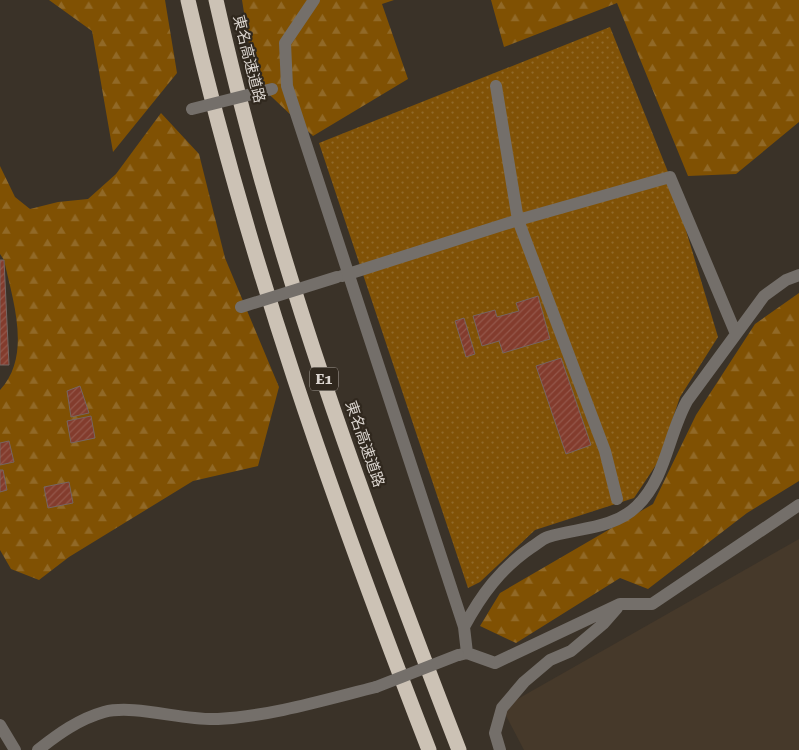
<svg xmlns="http://www.w3.org/2000/svg" width="799" height="750" viewBox="0 0 799 750" font-family="'Roboto Serif','Noto Sans JP',serif">
<style>
.built{fill:#46392a}
.grass{fill:url(#grass-dots)}
.forest{fill:url(#forest-firs)}
.building{fill:url(#building-hatch);stroke:#766662}
.lines{fill:none;stroke-linecap:round;stroke-linejoin:round}
.minor{stroke:#746f6a;stroke-width:12}
.highway{stroke:#ccc2b5;stroke-width:15}
.minor-bridge{stroke:#746f6a;stroke-width:12}
.labels{text-anchor:middle;dominant-baseline:central;stroke-width:4.5;stroke-linejoin:round;paint-order:stroke}
.shield{fill:#30281e;stroke:#a7a099;stroke-width:1}
.shield-label{font-size:14px;font-weight:bold;fill:#dad4ce}
.street-label{font-size:15px;fill:#dad4ce;stroke:#30281e}
</style>
<defs>
<pattern id="grass-dots" width="8" height="8" patternUnits="userSpaceOnUse" patternTransform="scale(1.25)"><rect width="8" height="8" fill="#805207"/><path d="M2 2h.1M6 6h.1" fill="none" stroke="#916a2a" stroke-width="1.8" stroke-linecap="round"/></pattern>
<pattern id="forest-firs" width="22" height="20" patternUnits="userSpaceOnUse" patternTransform="scale(1.25)"><rect width="22" height="20" fill="#805103"/><path d="M5 1l3.5 6h-7zM16 11l3.5 6h-7z" fill="#916927"/></pattern>
<pattern id="building-hatch" width="6" height="6" patternUnits="userSpaceOnUse" patternTransform="scale(1.25)"><rect width="6" height="6" fill="#833c2d"/><path d="M-1 1l2-2M0 6l6-6M5 7l2-2" fill="none" stroke="#94574a"/></pattern>
</defs>
<rect width="100%" height="100%" fill="#3a3228"/>
<!-- built -->
<path class="built" d="M 799,539 L 799,750 L 524,750 L 502,708 Z"/>
<!-- grass -->
<path class="grass" d="M 610,27 L 670,177 L 718,337 L 680,397 L 658,462 L 634,498 L 535,530 L 480,582 L 468,588 L 319,143 Z"/>
<!-- forest -->
<path class="forest" d="M 49,0 L 165,0 L 177,73 L 113,152 L 92,31 Z
M 242,0 L 394,0 L 382,4 L 408,79 L 313,136 L 255,81 Z
M 491,0 L 799,0 L 799,122 L 736,174 L 688,176 L 617,3 L 504,47 Z
M 161,113 L 199,154 L 225,258 L 279,387 L 258,466 L 193,481 L 69,557 L 39,580 L 11,569 L 0,550 L 0,390 C 32,356 13,301 4,260 L 0,254 L 0,166 L 15,197 L 30,209 L 58,202 L 88,199 L 116,174 Z
M 799,293 L 799,481 L 747,513 L 648,589 L 620,578 L 516,643 L 480,626 L 500,593 L 653,504 L 696,415 L 755,324 Z"/>
<!-- building -->
<path class="building" d="M 0,260 L 4,260 L 9,365 L 0,365 Z
M 538,296 L 550,339 L 503,353 L 499,341 L 482,346 L 473,316 L 495,310 L 497,317 L 519,311 L 516,303 Z
M 464,318 L 475,354 L 466,357 L 455,321 Z
M 561,358 L 591,445 L 566,454 L 536,366 Z
M 80,386 L 89,413 L 71,417 L 67,391 Z
M 91,416 L 95,438 L 71,443 L 67,421 Z
M 9,441 L 14,462 L 0,465 L 0,443 Z
M 0,470 L 3,470 L 7,490 L 0,492 Z
M 69,482 L 73,503 L 48,508 L 44,487 Z"/>
<g class="lines">
<!-- minor -->
<path class="minor" d="M 314,0 L 285,43 L 287,86 L 464,627 L 467,653
M 496,86 L 518,220 L 605,451 L 617,499
M 342,276 L 518,220 L 670,177 L 736,334
M 464,627 C 481,595 501,568 532,547 C 537,544 542,539 548,537 C 577,528 614,529 637,506 C 666,478 668,435 687,401 L 764,296 L 786,280 L 799,275
M 459,655 L 467,653 L 495,663 L 620,604 L 652,604 L 799,505
M 0,725 L 15,750
M 38,750 C 58,734 79,719 104,712 C 135,704 184,721 218,719 C 271,716 324,700 376,687
M 500,750 L 495,733 L 502,708 L 524,682 L 550,660 L 571,651 L 603,624 L 617,608"/>
<!-- highway -->
<path class="highway" d="M 188,0 C 246,256 334,505 429,750
M 216,0 C 273,257 364,505 459,750"/>
<!-- minor-bridge -->
<path class="minor-bridge" d="M 192,109 L 272,89
M 241,307 L 337,277
M 376,687 L 458,655"/>
</g>
<g class="labels">
<!-- shield labels -->
<rect class="shield" x="310" y="367.5" width="28" height="23" rx="4"/>
<g class="shield-label">
<text x="324" y="379">E1</text>
</g>
<!-- street labels -->
<g class="street-label">
<text transform="translate(249 59) rotate(76)">東名高速道路</text>
<text transform="translate(365 444) rotate(71)">東名高速道路</text>
</g>
</g>
</svg>
